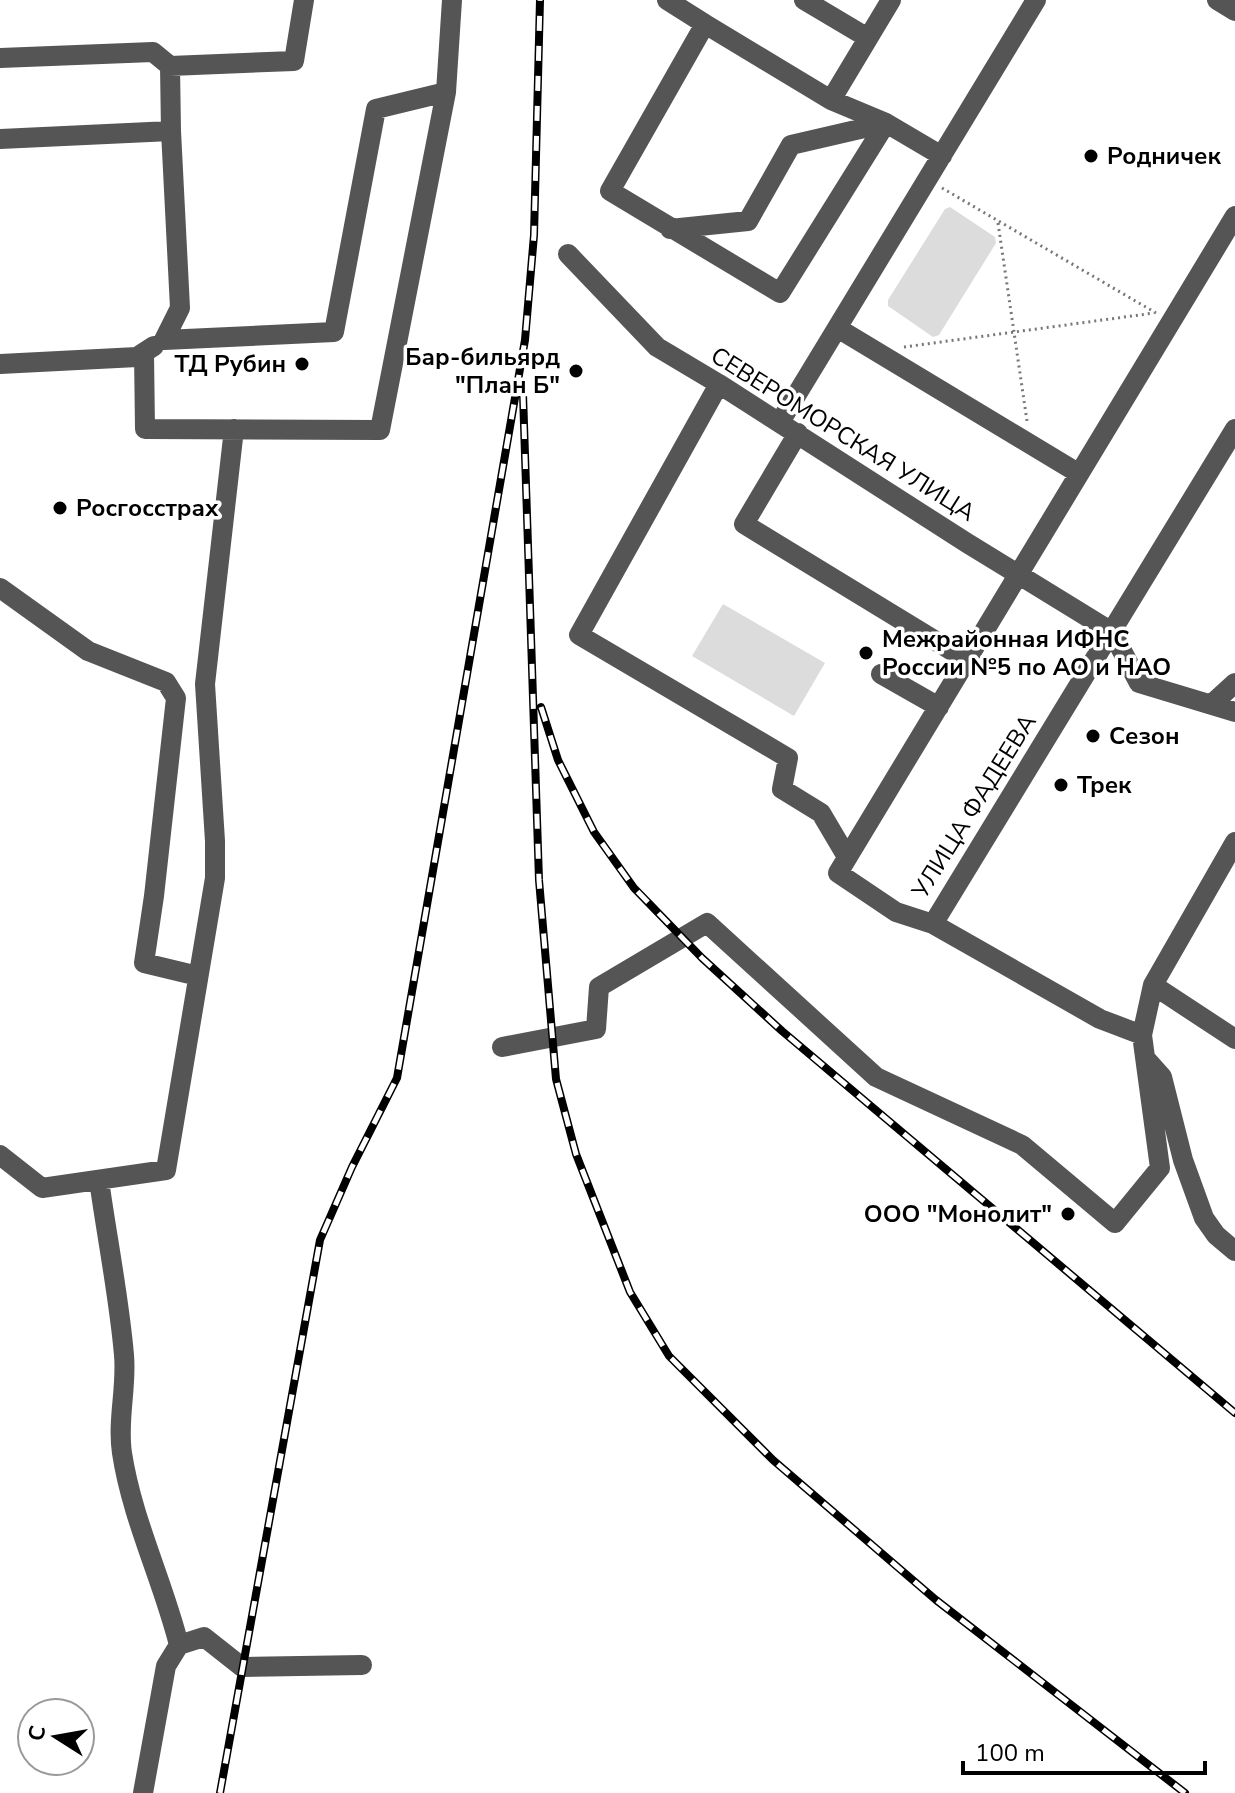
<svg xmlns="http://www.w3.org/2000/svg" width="1235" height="1793" viewBox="0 0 1235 1793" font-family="'Nunito Sans',sans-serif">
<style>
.green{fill:#dcdcdc}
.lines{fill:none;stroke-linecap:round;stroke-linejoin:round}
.path{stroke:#777;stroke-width:3;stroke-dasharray:2 4;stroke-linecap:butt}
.minor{stroke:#555;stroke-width:20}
.rail-casing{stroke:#000;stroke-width:8}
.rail{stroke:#fff;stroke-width:5;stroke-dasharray:15;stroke-linecap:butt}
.poi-dot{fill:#000;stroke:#fff;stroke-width:3}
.labels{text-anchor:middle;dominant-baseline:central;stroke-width:7;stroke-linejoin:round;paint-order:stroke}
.poi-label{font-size:24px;font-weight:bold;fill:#000;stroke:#fff;text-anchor:start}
.street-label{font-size:24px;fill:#000;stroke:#fff}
</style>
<rect width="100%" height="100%" fill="#fff"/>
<!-- green -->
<path class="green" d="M 950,207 L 995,237 L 996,243 L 939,335 L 933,337 L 888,306 L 888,300 L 945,209 Z
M 723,604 L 825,663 L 794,716 L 692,656 Z"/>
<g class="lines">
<!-- path -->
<path class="path" d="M 942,188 L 1156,313
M 998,223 L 1027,421
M 904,347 L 1154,313"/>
<!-- minor -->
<path class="minor" d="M 667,0 L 705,24
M 804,0 L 868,38
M 1217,0 L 1235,11
M 0,58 L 153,52 L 170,66
M 831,100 L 891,0
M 171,131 L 170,66 L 294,61 L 304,0
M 0,139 L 171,131 L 180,308 L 164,340 L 334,332 L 376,109 L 446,92
M 1235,216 L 838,873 L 896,912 L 933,924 L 1100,1019 L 1142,1035 L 1153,985 L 1235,842
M 670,229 L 748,221 L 791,145 L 886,123 L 780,293 L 610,191 L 705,24 L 831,100 L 886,123 L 942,156
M 568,254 L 657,347 L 719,384 L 967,543 L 1112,632
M 839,329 L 1078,473
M 144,353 L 145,429 L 380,430 L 446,92 L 452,0
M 0,364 L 137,357 L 154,346
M 719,384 L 579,635 L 788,758 L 782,789 L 821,813 L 847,857
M 780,422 L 1036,0
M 798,433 L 744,524 L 967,660
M 0,588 L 88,651 L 166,682 L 176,698 L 154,896 L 144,963 L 198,976
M 1112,632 L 1139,683 L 1235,712
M 881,674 L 939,707
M 1212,704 L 1235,683
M 933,924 L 1235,429
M 1153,985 L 1235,1039
M 502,1047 L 596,1029 L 599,987 L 707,923 L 876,1077 L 1022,1145 L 1115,1223 L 1160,1168 L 1142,1035
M 1145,1058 L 1162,1077 L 1183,1160 L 1204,1218 L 1216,1235 L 1235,1251
M 0,1155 L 42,1188 L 166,1170 L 215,878 L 215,841 L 205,684 L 234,429
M 99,1180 C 107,1238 119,1297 124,1355 C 127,1388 117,1420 122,1453 C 132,1519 163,1581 179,1645
M 143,1793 L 166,1666 L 179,1645 L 204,1637 L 242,1667 L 362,1665"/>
<defs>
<path id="rail" d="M 523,394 L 539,880 L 556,1079 L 576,1154 L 630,1292 L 669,1356 L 773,1460 L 936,1600 L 1185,1793
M 541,707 L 558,760 L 594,832 L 634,888 L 702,958 L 782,1031 L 1235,1413
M 220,1793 L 320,1240 L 352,1167 L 397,1078 L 525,340 L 534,235 L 540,0"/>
</defs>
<!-- rail casing -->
<use href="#rail" class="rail-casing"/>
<!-- rail -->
<use href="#rail" class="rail"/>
</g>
<!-- markers -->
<g class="poi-dot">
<circle cx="1091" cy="156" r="8"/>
<circle cx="302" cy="364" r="8"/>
<circle cx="576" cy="371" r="8"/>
<circle cx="60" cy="508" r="8"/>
<circle cx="866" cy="653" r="8"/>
<circle cx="1093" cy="736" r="8"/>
<circle cx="1061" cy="785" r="8"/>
<circle cx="1068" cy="1214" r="8"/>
</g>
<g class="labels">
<!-- poi labels -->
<g class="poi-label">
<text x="1107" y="156">Родничек</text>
<text x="560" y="357" text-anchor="end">Бар-бильярд<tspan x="560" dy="28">"План Б"</tspan></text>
<text x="286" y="364" text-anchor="end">ТД Рубин</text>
<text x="76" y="508">Росгосстрах</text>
<text x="882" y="639">Межрайонная ИФНС<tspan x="882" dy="28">России №5 по АО и НАО</tspan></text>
<text x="1109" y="736">Сезон</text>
<text x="1077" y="785">Трек</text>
<text x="1052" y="1214" text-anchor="end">ООО "Монолит"</text>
</g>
<!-- street labels -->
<g class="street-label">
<text transform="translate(843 434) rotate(32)">СЕВЕРОМОРСКАЯ УЛИЦА</text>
<text transform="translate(974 806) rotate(-58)">УЛИЦА ФАДЕЕВА</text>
</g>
</g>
<!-- north arrow -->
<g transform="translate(56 1737) rotate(281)"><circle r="38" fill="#ffffff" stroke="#999999" stroke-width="2"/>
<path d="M0-6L14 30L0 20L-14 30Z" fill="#000000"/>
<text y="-12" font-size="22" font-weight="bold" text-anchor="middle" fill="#000000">С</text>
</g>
<!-- scale -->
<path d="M963 1761v12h242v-12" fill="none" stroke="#000000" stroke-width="4"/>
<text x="975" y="1761" font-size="24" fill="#000000" stroke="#ffffff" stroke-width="6" paint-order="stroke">100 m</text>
</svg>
